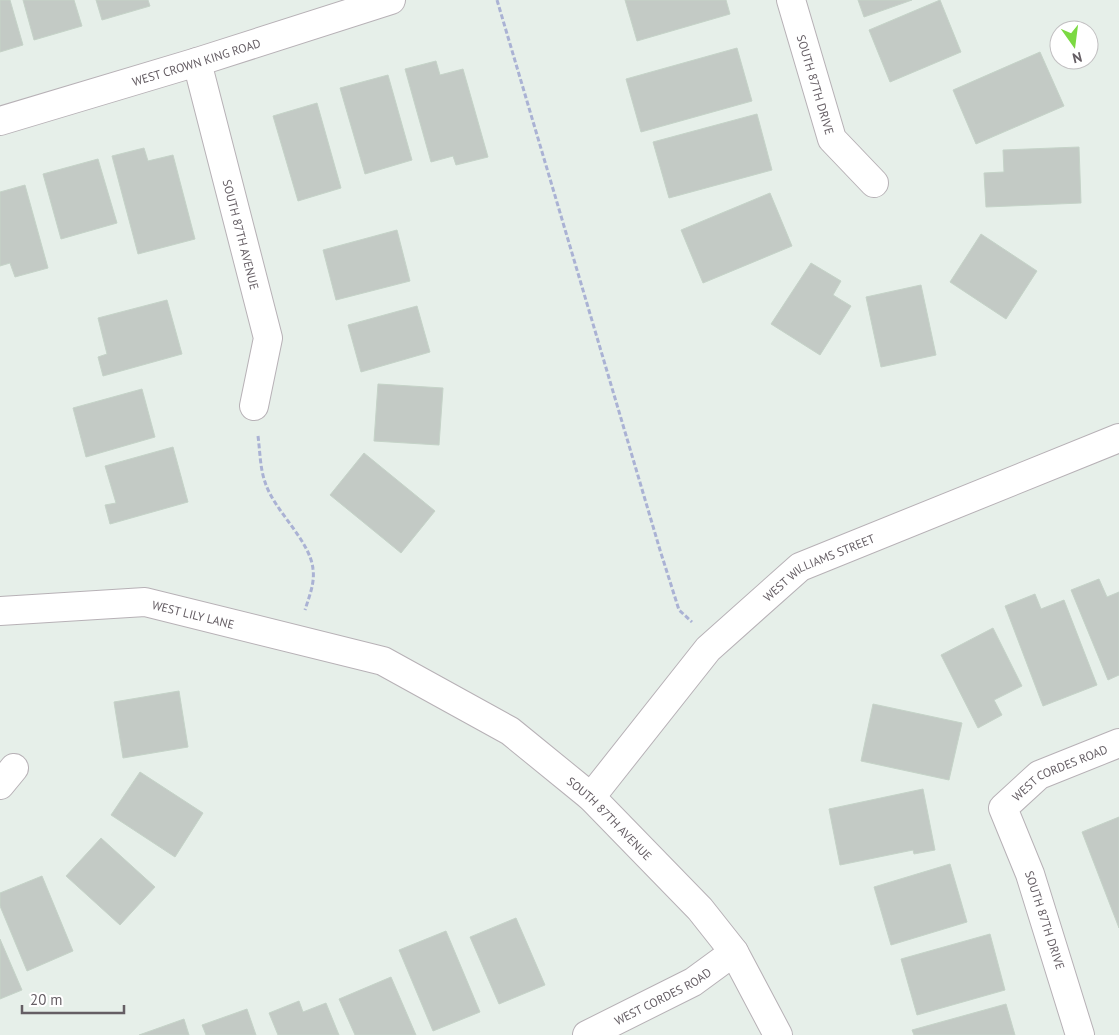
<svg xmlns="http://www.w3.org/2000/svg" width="1119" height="1035" viewBox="0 0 1119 1035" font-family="'PT Sans',sans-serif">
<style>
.building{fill:#c3cac5;stroke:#c5d3c8}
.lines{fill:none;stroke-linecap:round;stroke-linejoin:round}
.street-casing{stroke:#b7b1b6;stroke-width:30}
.secondary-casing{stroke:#b7b1b6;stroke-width:30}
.path{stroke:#aab2d4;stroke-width:3;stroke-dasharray:5 2.5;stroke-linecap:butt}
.street{stroke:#fff;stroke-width:28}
.secondary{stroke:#fff;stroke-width:28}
.labels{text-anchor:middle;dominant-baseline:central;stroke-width:4;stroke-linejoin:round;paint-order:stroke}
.street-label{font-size:12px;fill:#655e64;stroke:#fff}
</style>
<rect width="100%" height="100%" fill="#e6efe9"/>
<!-- building -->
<path class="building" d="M 0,0 L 10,0 L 23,45 L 0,52 Z
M 23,0 L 74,0 L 82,26 L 34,40 Z
M 96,0 L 148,0 L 150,6 L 102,20 Z
M 625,0 L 726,0 L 730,14 L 637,41 Z
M 858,0 L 912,0 L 864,17 Z
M 940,0 L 961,52 L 890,82 L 869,30 Z
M 737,48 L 752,101 L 641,132 L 626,79 Z
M 1040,52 L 1064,106 L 976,144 L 953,90 Z
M 436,61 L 440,75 L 463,69 L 488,157 L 456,165 L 453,156 L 431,162 L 405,69 Z
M 388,75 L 412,160 L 365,174 L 340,88 Z
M 317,103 L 341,188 L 298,201 L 273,116 Z
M 757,114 L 772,170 L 669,198 L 653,142 Z
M 1079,147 L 1081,203 L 986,207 L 984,173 L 1004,172 L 1003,150 Z
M 144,148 L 148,161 L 173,155 L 195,239 L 138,254 L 112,156 Z
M 98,159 L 117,223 L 61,239 L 43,174 Z
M 25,185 L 48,268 L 15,277 L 10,263 L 0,266 L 0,192 Z
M 770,193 L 792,246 L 703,283 L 681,230 Z
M 397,230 L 410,281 L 336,300 L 323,250 Z
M 981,234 L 1037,271 L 1006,319 L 950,282 Z
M 811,263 L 841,281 L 833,295 L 851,306 L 820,355 L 771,324 Z
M 921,285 L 936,355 L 881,367 L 866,297 Z
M 167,300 L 182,354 L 103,376 L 98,357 L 107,354 L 98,318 Z
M 417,306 L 430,352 L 361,372 L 348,325 Z
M 378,384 L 443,388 L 439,445 L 374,441 Z
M 142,389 L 155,437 L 86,457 L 73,408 Z
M 173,447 L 188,502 L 110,524 L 105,505 L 116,503 L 105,466 Z
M 364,453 L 435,511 L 401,553 L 330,495 Z
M 1099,579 L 1107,597 L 1119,592 L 1119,675 L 1108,680 L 1071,590 Z
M 1035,594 L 1041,609 L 1064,600 L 1097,685 L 1043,706 L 1005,606 Z
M 993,628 L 1022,686 L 994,700 L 1002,715 L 978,728 L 941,655 Z
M 179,691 L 188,747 L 123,758 L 114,702 Z
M 873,704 L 962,723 L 949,780 L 861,761 Z
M 140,772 L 203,813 L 175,857 L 111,815 Z
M 923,789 L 935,850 L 914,854 L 913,850 L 840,865 L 829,809 Z
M 1119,817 L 1119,928 L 1082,832 Z
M 101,838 L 155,887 L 120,925 L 66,876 Z
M 950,864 L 967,922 L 891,945 L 874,887 Z
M 42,876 L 73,951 L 27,971 L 0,906 L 0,893 Z
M 516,918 L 545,985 L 499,1004 L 470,937 Z
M 446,931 L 480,1012 L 433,1031 L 399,950 Z
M 990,934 L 1005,990 L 917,1015 L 901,959 Z
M 0,939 L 22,990 L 0,999 Z
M 391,977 L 416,1035 L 355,1035 L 339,999 Z
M 299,1001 L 303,1012 L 326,1003 L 339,1035 L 278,1035 L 269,1013 Z
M 1006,1004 L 1015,1035 L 914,1035 L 912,1030 Z
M 247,1009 L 256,1035 L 206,1035 L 202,1025 Z
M 184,1019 L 189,1035 L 139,1035 Z"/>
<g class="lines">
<defs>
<g id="street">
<path id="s1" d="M 791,0 L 832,139 L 874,183"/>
<path id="s2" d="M 197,62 L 268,338 L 254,406"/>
<path id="s3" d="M 0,121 L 197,62 L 391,0"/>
<path d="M 0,785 L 14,768"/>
<path id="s4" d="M 591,797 L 708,649 L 800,567 L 1119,438"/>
<path id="s5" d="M 587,1035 L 693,982 L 734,952"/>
<path id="s6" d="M 1080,1035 L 1030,874 L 1003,808 L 1039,775 L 1119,743"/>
</g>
<g id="secondary">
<path id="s7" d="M 0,611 L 145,602 L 383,661 L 510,731 L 591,797 L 700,909 L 734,952 L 778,1035"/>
</g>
</defs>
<!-- street casing -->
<use href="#street" class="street-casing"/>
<!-- secondary casing -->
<use href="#secondary" class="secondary-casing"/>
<!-- path -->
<path class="path" d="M 497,0 L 660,550 L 679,610 L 692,622
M 258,436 C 260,451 260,468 265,482 C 274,511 310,540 313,569 C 315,583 309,597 305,610"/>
<!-- street -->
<use href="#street" class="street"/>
<!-- secondary -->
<use href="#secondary" class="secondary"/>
</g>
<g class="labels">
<!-- street labels -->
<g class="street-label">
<text stroke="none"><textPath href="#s3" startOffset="205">WEST CROWN KING ROAD</textPath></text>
<text stroke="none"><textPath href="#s1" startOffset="88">SOUTH 87TH DRIVE</textPath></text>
<text stroke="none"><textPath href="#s2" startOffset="178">SOUTH 87TH AVENUE</textPath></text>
<text stroke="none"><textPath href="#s4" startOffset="328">WEST WILLIAMS STREET</textPath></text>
<text stroke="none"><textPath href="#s7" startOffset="195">WEST LILY LANE</textPath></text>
<text stroke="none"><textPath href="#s6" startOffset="308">WEST CORDES ROAD</textPath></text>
<text stroke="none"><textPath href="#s7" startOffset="668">SOUTH 87TH AVENUE</textPath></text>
<text transform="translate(1045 920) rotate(72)">SOUTH 87TH DRIVE</text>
<text stroke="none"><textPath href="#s5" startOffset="85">WEST CORDES ROAD</textPath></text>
</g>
</g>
<!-- north arrow -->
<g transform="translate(1074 45) rotate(166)"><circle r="24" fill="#ffffff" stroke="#c1bfc1"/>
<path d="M0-4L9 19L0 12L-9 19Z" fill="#7bd942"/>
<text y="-8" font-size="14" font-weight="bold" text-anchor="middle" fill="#655e64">N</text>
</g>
<!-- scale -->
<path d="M22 1005v8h102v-8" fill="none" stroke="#655e64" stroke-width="2.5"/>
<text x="30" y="1005" font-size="15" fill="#655e64" stroke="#ffffff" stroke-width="4" paint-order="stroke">20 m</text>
</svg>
